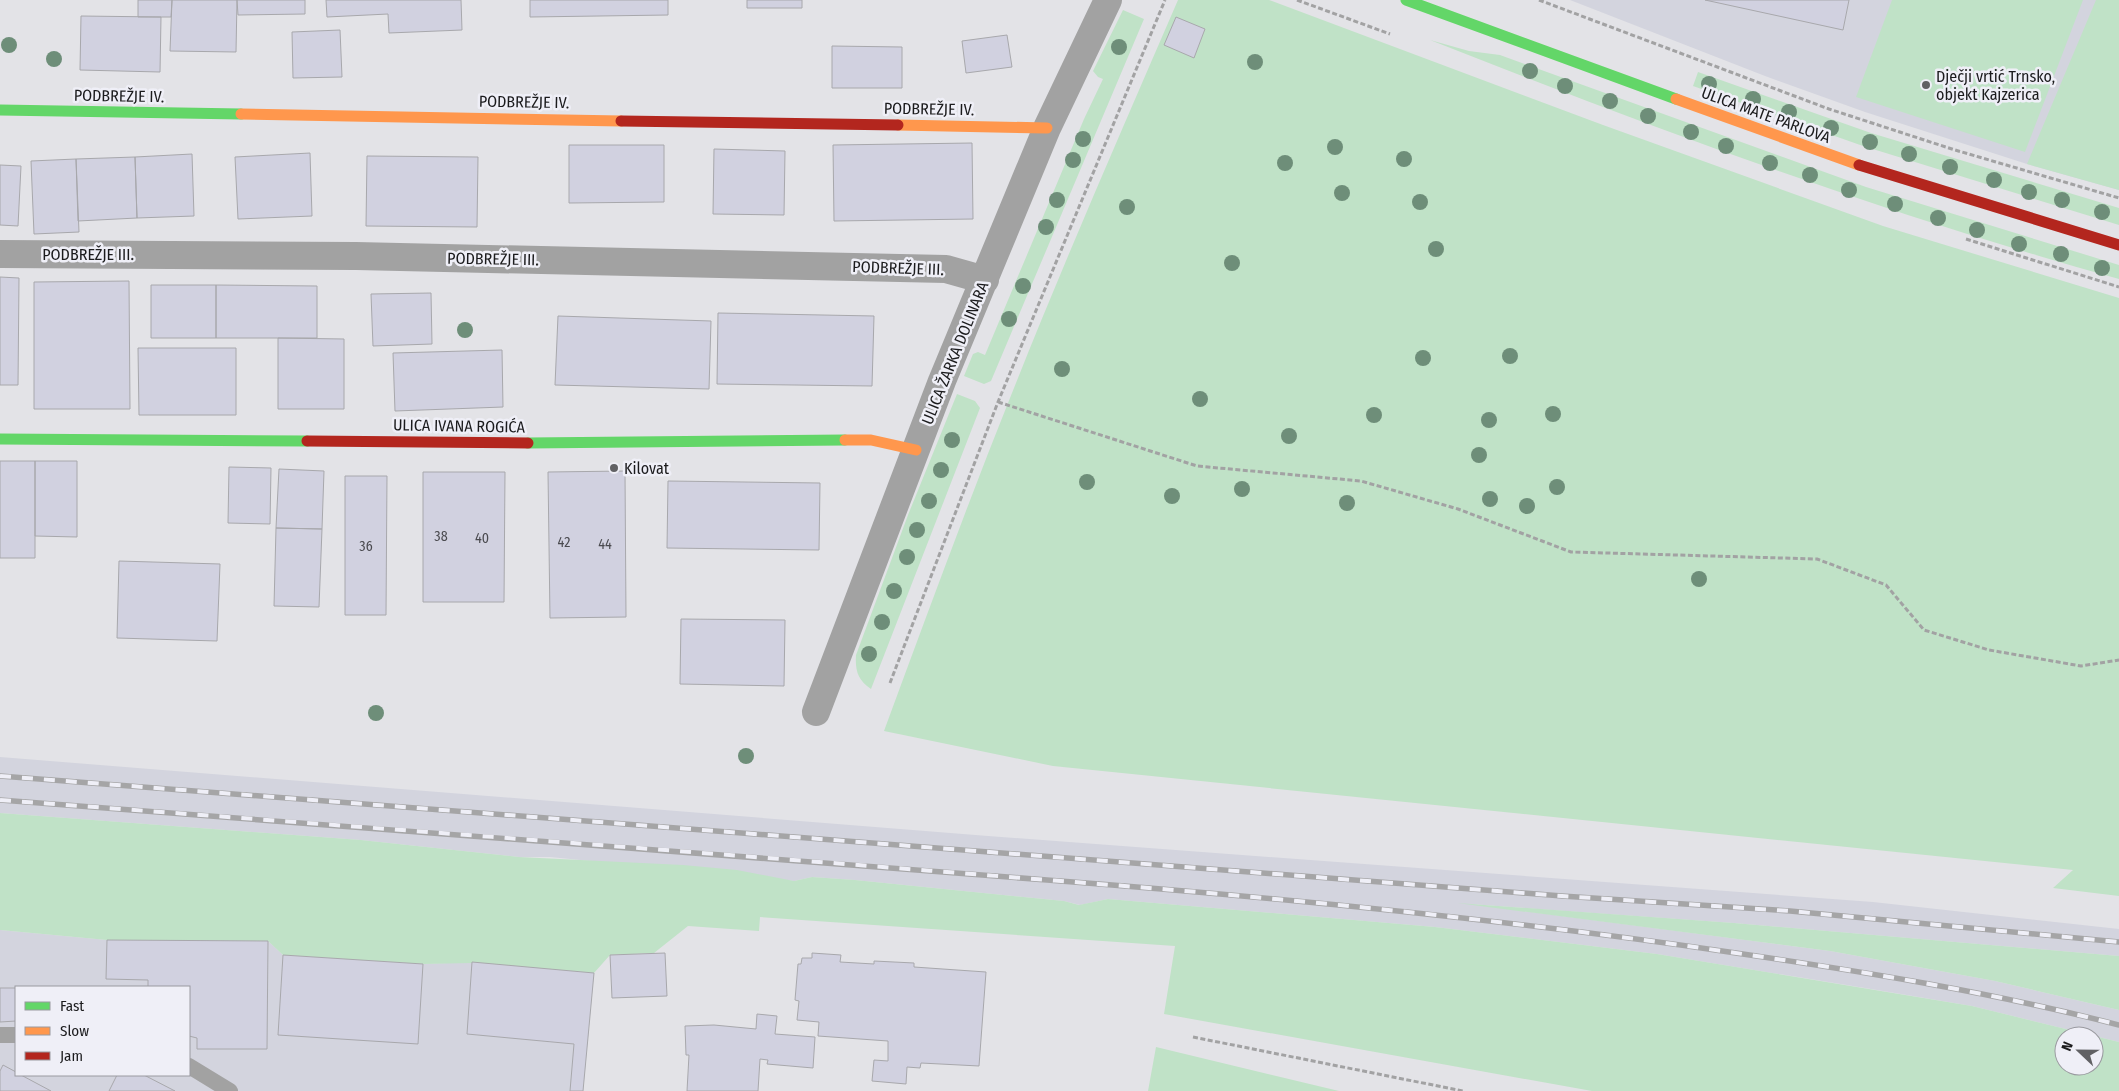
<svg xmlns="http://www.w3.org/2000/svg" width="2119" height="1091" viewBox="0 0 2119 1091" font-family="'Fira Sans Condensed',sans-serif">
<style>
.built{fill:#d3d4de;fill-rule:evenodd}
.green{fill:#c0e2c7;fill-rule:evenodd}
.building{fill:#d1d1e0;stroke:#a8a8ac}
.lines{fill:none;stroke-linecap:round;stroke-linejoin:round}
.path{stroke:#a2a2a3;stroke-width:3;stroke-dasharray:5 2.5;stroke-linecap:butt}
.lane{stroke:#a2a2a2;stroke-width:16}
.street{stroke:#a2a2a2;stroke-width:28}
.fast{stroke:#63d668;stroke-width:11}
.slow{stroke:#ff974d;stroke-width:11}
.jam{stroke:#b3261e;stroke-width:11}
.rail-casing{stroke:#a5a5a6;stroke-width:5.5}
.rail{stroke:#efeff7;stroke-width:4;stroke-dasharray:11;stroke-linecap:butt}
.tree{fill:#6e8e79}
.poi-dot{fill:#616164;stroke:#efeff7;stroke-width:2}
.labels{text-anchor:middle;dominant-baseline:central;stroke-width:5;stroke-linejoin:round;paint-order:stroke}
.number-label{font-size:14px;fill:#4a4a4f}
.poi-label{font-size:16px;fill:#1b1b1d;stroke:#efeff7;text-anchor:start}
.street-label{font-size:16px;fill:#1b1b1d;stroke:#efeff7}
</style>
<rect width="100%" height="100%" fill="#e3e3e7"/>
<!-- built -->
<path class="built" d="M 1570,0 L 2119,0 L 2119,190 L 2027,164 L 1865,112 L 1765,76 Z
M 0,757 L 988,836 L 1873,902 L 2119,929 L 2119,956 L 1734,923 L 1470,904 L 1830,951 L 1995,981 L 2119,1010 L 2119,1042 L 1972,1006 L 1877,990 L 1657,954 L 1435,927 L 1108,899 L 1080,905 L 1064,901 L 855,880 L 812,877 L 794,881 L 550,857 L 519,857 L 361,840 L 0,813 Z
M 0,930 L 107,940 L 268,941 L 283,955 L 423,964 L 472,962 L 594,973 L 583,1091 L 0,1091 ZM 16,987 L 189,987 L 189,1075 L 16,1075 Z"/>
<!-- green -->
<path class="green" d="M 1178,0 L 1269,0 L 1603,125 L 1883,226 L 2119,298 L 2119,896 L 2053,888 L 2073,870 L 1053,766 L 884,731 C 925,620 966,508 1010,398 C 1063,264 1121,132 1178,0 Z
M 1892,0 L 2083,0 L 2025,152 L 1856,97 Z
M 2096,0 L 2119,0 L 2119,190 L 2027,164 Z
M 1123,10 L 1144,19 L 991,381 L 984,384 L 964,376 L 973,354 L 978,352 L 985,355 L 1084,119 L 1103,79 L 1098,77 L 1093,71 Z
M 1430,40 L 1469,51 L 1500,55 L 1866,187 L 2119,265 L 2119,279 C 1885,214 1656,129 1430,40 Z
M 1698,72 L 1871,133 L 2119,208 L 2119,225 L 1863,146 L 1693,86 Z
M 957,394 L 975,401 L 980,408 L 871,689 C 858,680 855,671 856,655 L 908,515 Z
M 0,813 L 361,840 L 519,857 L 683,865 L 737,870 L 794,881 L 812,877 L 855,880 L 1064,901 L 1079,905 L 1108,899 L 1435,927 L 1657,954 L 1972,1006 L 2119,1042 L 2119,1091 L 1592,1091 L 1164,1014 L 1175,946 L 760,917 L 759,931 L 688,926 L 654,953 L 610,955 L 594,973 L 472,963 L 423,964 L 283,955 L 268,941 L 107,940 L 0,930 ZM 2064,1036 L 2094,1036 L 2094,1066 L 2064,1066 Z
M 1457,903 L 1734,923 L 2119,956 L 2119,1010 L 1995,981 L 1830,951 Z
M 1156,1047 L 1339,1091 L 1148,1091 Z"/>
<!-- building -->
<path class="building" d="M 138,0 L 172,0 L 171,17 L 138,17 Z
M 172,0 L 237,0 L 236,52 L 170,51 Z
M 237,0 L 305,0 L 305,14 L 238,15 Z
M 326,0 L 461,0 L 462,30 L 389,33 L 388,14 L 327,17 Z
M 530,0 L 668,0 L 668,15 L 530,17 Z
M 747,0 L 802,0 L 802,8 L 747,8 Z
M 1705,0 L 1849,0 L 1843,30 Z
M 81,16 L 161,17 L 160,72 L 80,70 Z
M 1176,17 L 1205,29 L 1194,58 L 1164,45 Z
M 340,30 L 342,77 L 293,78 L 292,32 Z
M 1007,35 L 1012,67 L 966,73 L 962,41 Z
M 832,46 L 902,47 L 902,88 L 832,88 Z
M 972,143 L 973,219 L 834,221 L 833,145 Z
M 569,145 L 664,145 L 664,202 L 569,203 Z
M 714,149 L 785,151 L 784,215 L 713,214 Z
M 310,153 L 312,216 L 238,219 L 235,157 Z
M 192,154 L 194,216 L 137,218 L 135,157 Z
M 367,156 L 478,157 L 477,227 L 366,226 Z
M 135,157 L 137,218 L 78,221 L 76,159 Z
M 76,159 L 79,232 L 34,234 L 31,161 Z
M 0,165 L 21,166 L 18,226 L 0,225 Z
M 0,277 L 19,278 L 18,385 L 0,385 Z
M 129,281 L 130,409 L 34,409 L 34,282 Z
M 151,285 L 216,285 L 216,338 L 151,338 Z
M 216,285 L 317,286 L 317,338 L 216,338 Z
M 431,293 L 432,344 L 373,346 L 371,294 Z
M 718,313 L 874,316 L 872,386 L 717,384 Z
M 558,316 L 711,321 L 709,389 L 555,385 Z
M 278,338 L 344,339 L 344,409 L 278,409 Z
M 138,348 L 236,348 L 236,415 L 139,415 Z
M 502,350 L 503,407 L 395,411 L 393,353 Z
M 0,461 L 35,461 L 35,558 L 0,558 Z
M 35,461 L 77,461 L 77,537 L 35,536 Z
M 229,467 L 271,468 L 270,524 L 228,523 Z
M 279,469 L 324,471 L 322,529 L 276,528 Z
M 625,471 L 626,617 L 550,618 L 548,472 Z
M 423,472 L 505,472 L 504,602 L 423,602 Z
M 345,476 L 387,476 L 386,615 L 345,615 Z
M 668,481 L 820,483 L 819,550 L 667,548 Z
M 276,528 L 322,529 L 319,607 L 274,606 Z
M 119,561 L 220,564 L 217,641 L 117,638 Z
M 681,619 L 785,620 L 784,686 L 680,684 Z
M 107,940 L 268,941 L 267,1049 L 197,1049 L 197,1038 L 189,1036 L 189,987 L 148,987 L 148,980 L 106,979 Z
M 665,953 L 667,996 L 612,998 L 610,955 Z
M 812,953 L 841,955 L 840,962 L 874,964 L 874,961 L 914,963 L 914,967 L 986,972 L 979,1066 L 921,1063 L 920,1068 L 907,1067 L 906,1084 L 872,1081 L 874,1060 L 888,1061 L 888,1041 L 818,1036 L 819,1022 L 797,1020 L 799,1001 L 795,1000 L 798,964 L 801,964 L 802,958 L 812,958 Z
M 283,955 L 423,964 L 418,1044 L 278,1035 Z
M 472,962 L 594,973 L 583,1091 L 570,1091 L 574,1044 L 467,1034 Z
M 0,988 L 16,988 L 16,1021 L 0,1022 Z
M 757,1014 L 777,1016 L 775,1034 L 815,1037 L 813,1068 L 767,1064 L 768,1060 L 760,1059 L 758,1091 L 687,1091 L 689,1055 L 686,1055 L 685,1026 L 714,1025 L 756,1029 Z
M 3,1065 L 16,1072 L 16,1075 L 21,1075 L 51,1091 L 0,1091 L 0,1071 Z
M 117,1075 L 144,1075 L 175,1091 L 109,1091 Z"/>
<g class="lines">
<!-- path -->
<path class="path" d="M 1297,0 L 1390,34
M 1539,0 L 1829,109 L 1955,150 L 2119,198
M 1966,239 L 2119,287
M 998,402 L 1197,466 L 1361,481 L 1458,509 L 1571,552 L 1817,559 L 1886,585 L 1924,630 L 1989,650 L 2081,666 L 2119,660
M 890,683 L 998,402 L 1165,0
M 1193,1037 L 1463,1091"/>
<!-- lane -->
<path class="lane" d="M 0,1035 L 16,1035
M 189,1066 L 230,1091"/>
<!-- street -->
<path class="street" d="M 0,254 L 356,256 L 946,269 L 985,280
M 816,712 L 942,381 L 1047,128 L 1108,0"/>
<!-- fast -->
<path class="fast" d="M 1406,0 L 1676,99
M 0,110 L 241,114
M 0,439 L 307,441
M 528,443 L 845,440"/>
<!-- slow -->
<path class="slow" d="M 1676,99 L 1859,165
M 241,114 L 621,121
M 898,125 L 1047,128
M 845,440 L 871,440 L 916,450"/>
<!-- jam -->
<path class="jam" d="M 621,121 L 898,125
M 1859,165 L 2119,245
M 307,441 L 528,443"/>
<defs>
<path id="rail" d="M 0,776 L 1562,896 L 1790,911 L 2119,942
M 0,800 C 349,826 698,852 1047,880 C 1275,897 1503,919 1729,952 C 1860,971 1991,992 2119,1025"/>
</defs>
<!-- rail casing -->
<use href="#rail" class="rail-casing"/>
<!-- rail -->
<use href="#rail" class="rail"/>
</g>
<!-- trees -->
<g class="tree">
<circle cx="9" cy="45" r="8"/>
<circle cx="1119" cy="47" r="8"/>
<circle cx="54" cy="59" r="8"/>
<circle cx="1255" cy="62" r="8"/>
<circle cx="1530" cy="71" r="8"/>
<circle cx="1709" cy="84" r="8"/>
<circle cx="1565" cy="86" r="8"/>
<circle cx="1753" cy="99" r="8"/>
<circle cx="1610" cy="101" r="8"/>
<circle cx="1789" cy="112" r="8"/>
<circle cx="1648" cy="116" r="8"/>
<circle cx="1831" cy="128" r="8"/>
<circle cx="1691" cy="132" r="8"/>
<circle cx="1083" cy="139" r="8"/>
<circle cx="1870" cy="142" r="8"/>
<circle cx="1726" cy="146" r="8"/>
<circle cx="1335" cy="147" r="8"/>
<circle cx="1909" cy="154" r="8"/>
<circle cx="1404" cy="159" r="8"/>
<circle cx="1073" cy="160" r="8"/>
<circle cx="1285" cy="163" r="8"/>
<circle cx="1770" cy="163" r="8"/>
<circle cx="1950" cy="167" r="8"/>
<circle cx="1810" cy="175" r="8"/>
<circle cx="1994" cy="180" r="8"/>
<circle cx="1849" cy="190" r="8"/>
<circle cx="2029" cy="192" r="8"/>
<circle cx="1342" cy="193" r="8"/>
<circle cx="1057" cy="200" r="8"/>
<circle cx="2062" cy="200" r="8"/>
<circle cx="1420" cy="202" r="8"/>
<circle cx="1895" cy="204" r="8"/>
<circle cx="1127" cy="207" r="8"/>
<circle cx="2102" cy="212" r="8"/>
<circle cx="1938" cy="218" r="8"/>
<circle cx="1046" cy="227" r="8"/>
<circle cx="1977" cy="230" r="8"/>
<circle cx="2019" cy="244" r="8"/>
<circle cx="1436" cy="249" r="8"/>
<circle cx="2061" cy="254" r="8"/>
<circle cx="1232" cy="263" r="8"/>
<circle cx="2102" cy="268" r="8"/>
<circle cx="1023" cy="286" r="8"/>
<circle cx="1009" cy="319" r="8"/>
<circle cx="465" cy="330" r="8"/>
<circle cx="1510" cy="356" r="8"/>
<circle cx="1423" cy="358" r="8"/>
<circle cx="1062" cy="369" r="8"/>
<circle cx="1200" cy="399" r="8"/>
<circle cx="1553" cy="414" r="8"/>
<circle cx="1374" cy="415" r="8"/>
<circle cx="1489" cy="420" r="8"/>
<circle cx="1289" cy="436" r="8"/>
<circle cx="952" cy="440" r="8"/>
<circle cx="1479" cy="455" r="8"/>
<circle cx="941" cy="470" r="8"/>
<circle cx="1087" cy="482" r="8"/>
<circle cx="1557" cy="487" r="8"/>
<circle cx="1242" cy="489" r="8"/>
<circle cx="1172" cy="496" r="8"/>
<circle cx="1490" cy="499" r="8"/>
<circle cx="929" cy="501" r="8"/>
<circle cx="1347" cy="503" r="8"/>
<circle cx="1527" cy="506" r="8"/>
<circle cx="917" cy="530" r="8"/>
<circle cx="907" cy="557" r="8"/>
<circle cx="1699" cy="579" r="8"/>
<circle cx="894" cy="591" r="8"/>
<circle cx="882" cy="622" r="8"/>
<circle cx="869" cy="654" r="8"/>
<circle cx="376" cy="713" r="8"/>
<circle cx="746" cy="756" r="8"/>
</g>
<!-- markers -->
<g class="poi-dot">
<circle cx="1926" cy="85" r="5"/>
<circle cx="614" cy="468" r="5"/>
</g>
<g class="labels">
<!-- number labels -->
<g class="number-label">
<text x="441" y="536">38</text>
<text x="482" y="538">40</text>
<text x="564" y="542">42</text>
<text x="605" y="544">44</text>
<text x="366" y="546">36</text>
</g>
<!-- poi labels -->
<g class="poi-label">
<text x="1936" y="76">Dječji vrtić Trnsko,<tspan x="1936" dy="18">objekt Kajzerica</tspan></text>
<text x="624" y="468">Kilovat</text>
</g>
<!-- street labels -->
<g class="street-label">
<text transform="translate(119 96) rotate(1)">PODBREŽJE IV.</text>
<text transform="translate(524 102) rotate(1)">PODBREŽJE IV.</text>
<text transform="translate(929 109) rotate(1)">PODBREŽJE IV.</text>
<text transform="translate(1766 115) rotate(20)">ULICA MATE PARLOVA</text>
<text x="88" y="254">PODBREŽJE III.</text>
<text transform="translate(493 259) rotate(1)">PODBREŽJE III.</text>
<text transform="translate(898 268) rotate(2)">PODBREŽJE III.</text>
<text transform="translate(955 353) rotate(-68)">ULICA ŽARKA DOLINARA</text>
<text transform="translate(459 426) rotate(1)">ULICA IVANA ROGIĆA</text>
</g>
</g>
<!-- legend -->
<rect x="15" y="986" width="175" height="90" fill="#efeff7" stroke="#9a9aa0"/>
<rect x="25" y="1002" width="25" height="8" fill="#63d668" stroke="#9a9aa0"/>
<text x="60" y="1011" font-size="15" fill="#1b1b1d">Fast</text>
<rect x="25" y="1027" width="25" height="8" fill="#ff974d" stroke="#9a9aa0"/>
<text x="60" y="1036" font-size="15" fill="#1b1b1d">Slow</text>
<rect x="25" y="1052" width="25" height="8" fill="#b3261e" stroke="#9a9aa0"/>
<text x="60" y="1061" font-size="15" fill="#1b1b1d">Jam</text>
<!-- north arrow -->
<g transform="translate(2079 1051) rotate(292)"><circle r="24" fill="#efeff7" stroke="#9a9aa0"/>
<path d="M0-4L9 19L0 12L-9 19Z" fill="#616164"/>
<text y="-8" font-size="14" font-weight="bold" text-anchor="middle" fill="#1b1b1d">N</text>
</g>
</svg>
